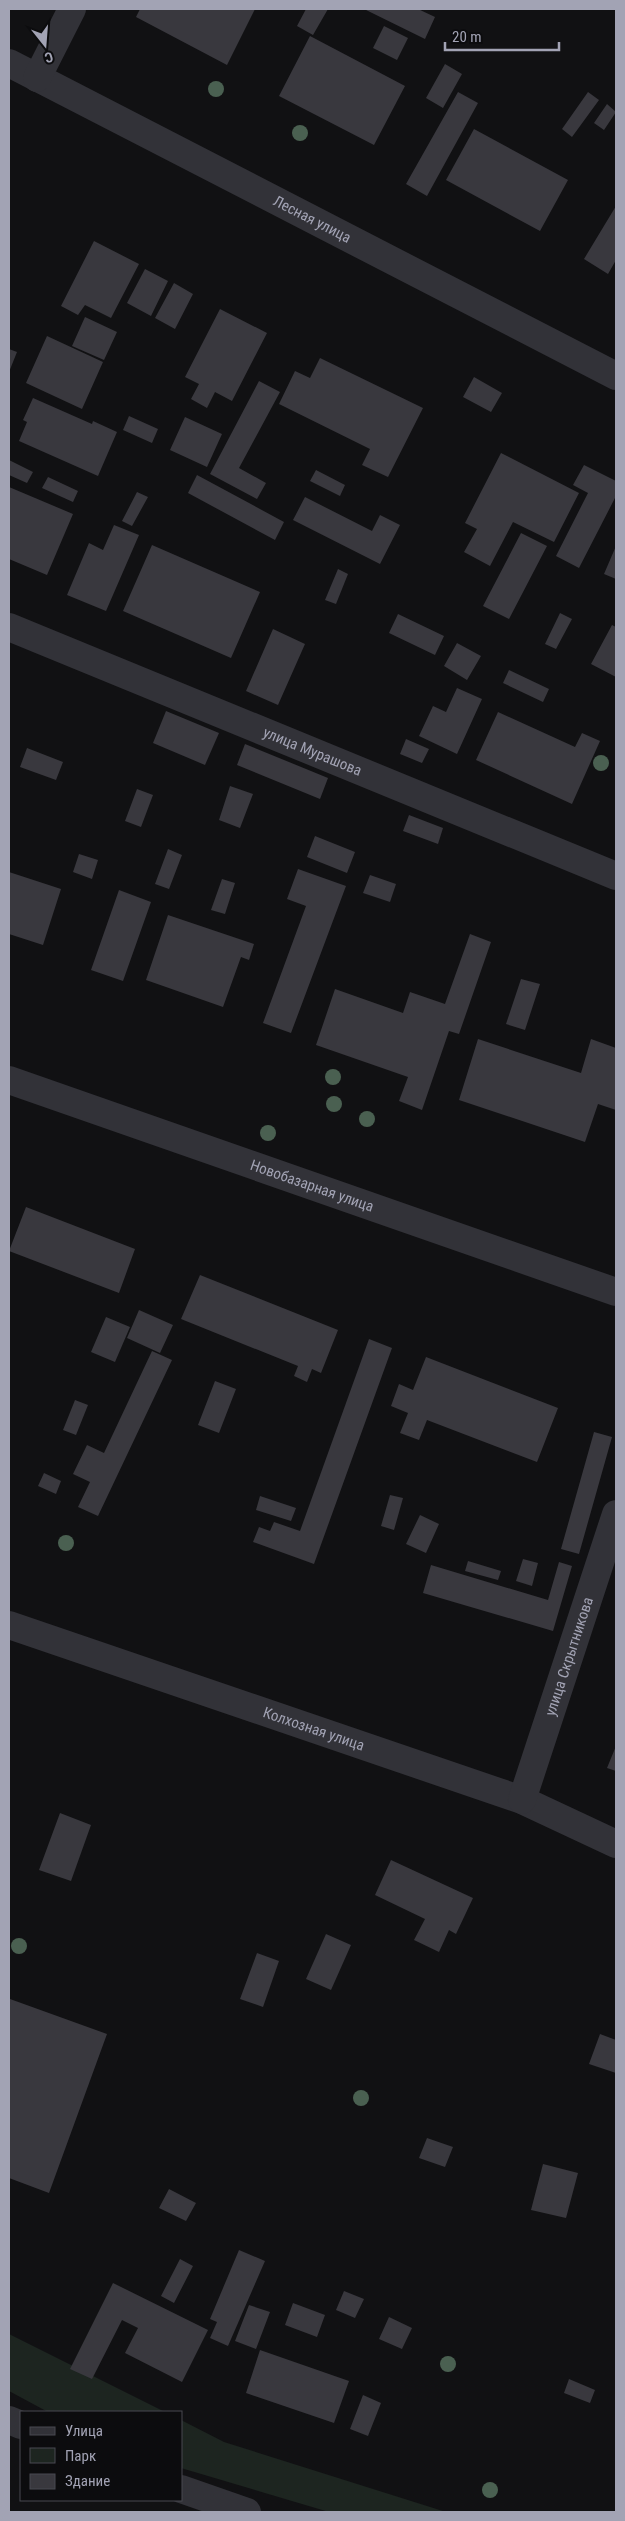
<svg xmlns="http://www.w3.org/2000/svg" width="625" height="2521" viewBox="0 0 625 2521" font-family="'Roboto Condensed',sans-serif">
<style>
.green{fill:#1d2520}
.building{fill:#39383e}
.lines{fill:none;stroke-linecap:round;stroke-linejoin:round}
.street{stroke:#323238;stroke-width:28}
.tree{fill:#4a6051}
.labels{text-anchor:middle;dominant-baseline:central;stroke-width:4.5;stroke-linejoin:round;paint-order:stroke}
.street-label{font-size:15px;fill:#a2a3b4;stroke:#0c0c0e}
</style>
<rect width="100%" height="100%" fill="#111113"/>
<!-- green -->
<path class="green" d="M 9,2334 L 165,2412 L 48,2412 L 9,2391 Z
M 181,2420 L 224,2442 L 446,2512 L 329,2512 L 181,2468 Z"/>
<!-- building -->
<path class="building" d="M 140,9 L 255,9 L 227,65 L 136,17 Z
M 306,9 L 328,9 L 313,35 L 297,26 Z
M 364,9 L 418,9 L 435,17 L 425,39 Z
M 384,26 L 408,38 L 397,60 L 373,48 Z
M 310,36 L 405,86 L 374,145 L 279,96 Z
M 445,64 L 462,74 L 443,108 L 426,98 Z
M 458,92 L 478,103 L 427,196 L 406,184 Z
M 588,92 L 599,100 L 572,137 L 562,129 Z
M 607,104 L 616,112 L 604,130 L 594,123 Z
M 474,129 L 568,180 L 540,231 L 446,180 Z
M 616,206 L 616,260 L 608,274 L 584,259 Z
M 94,241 L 139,264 L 111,318 L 85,305 L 78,315 L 61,306 Z
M 145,269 L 168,281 L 151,316 L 127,303 Z
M 174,283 L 193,294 L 175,329 L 155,318 Z
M 220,309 L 267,333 L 232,401 L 215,392 L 207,408 L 191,399 L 199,384 L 185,377 Z
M 85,317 L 117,332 L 104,360 L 72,346 Z
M 47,336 L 103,362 L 82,409 L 26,383 Z
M 9,349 L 17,352 L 9,372 Z
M 320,358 L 423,408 L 388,477 L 362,465 L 370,449 L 279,404 L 295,371 L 310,378 Z
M 474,377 L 502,393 L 491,412 L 463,397 Z
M 259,381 L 280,392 L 239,468 L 266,483 L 257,499 L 210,474 Z
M 33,398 L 92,424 L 93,421 L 117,432 L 98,476 L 19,441 L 27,422 L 23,420 Z
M 129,416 L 158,429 L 152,443 L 123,430 Z
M 185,417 L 222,434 L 207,467 L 170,450 Z
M 501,453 L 579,493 L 554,542 L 513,522 L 490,566 L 464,552 L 477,529 L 465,523 Z
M 9,460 L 33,472 L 27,483 L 9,475 Z
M 584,465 L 616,481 L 616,496 L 579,568 L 556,556 L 588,493 L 573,485 Z
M 316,470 L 345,485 L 340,496 L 310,481 Z
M 197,475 L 284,522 L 275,540 L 188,493 Z
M 48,477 L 78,491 L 73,502 L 42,488 Z
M 9,487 L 73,514 L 47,575 L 9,559 Z
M 137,492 L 148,497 L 132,526 L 122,521 Z
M 305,497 L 372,531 L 380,515 L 400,525 L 380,564 L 293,520 Z
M 114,525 L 139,535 L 106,611 L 67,595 L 89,543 L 103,550 Z
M 521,533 L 547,546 L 509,619 L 483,606 Z
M 152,545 L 260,592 L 231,658 L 123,611 Z
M 616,546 L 616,579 L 604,574 Z
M 338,569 L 348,574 L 336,604 L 325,600 Z
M 560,613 L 572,619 L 556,649 L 545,644 Z
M 398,614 L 444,636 L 435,655 L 389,633 Z
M 612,625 L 616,627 L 616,677 L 591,664 Z
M 273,629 L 305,644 L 278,705 L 246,691 Z
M 457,643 L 481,656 L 467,680 L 444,666 Z
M 509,670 L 549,689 L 543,702 L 503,683 Z
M 457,688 L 482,699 L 457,754 L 419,736 L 433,706 L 446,712 Z
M 166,711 L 219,733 L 205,765 L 153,743 Z
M 498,712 L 575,747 L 582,733 L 600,741 L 572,804 L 476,760 Z
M 406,739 L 429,749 L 422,763 L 400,754 Z
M 245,744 L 328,778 L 320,799 L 237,765 Z
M 27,748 L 63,762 L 56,780 L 20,767 Z
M 230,786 L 253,794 L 240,828 L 219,820 Z
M 137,789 L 153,795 L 141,827 L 125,821 Z
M 409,815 L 443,828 L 438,844 L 403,831 Z
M 315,836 L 355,852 L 347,873 L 307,857 Z
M 168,849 L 182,855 L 169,889 L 155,884 Z
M 79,854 L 98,860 L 92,879 L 73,872 Z
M 298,869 L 346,886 L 291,1033 L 263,1023 L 306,906 L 287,899 Z
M 9,872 L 61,889 L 43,945 L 9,934 Z
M 370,875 L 396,884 L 390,902 L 363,893 Z
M 222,879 L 235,883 L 225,914 L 211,910 Z
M 119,890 L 151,902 L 123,981 L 91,970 Z
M 168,915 L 254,944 L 249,960 L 241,957 L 223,1007 L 146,980 Z
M 470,934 L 491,942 L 459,1034 L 449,1031 L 422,1110 L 399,1101 L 408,1077 L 316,1045 L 335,989 L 403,1013 L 410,992 L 445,1004 Z
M 521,979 L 540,984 L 525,1030 L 506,1024 Z
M 478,1039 L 581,1073 L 591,1039 L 616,1048 L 616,1110 L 598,1104 L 585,1142 L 459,1100 Z
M 26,1207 L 135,1249 L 119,1293 L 9,1251 Z
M 200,1275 L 338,1330 L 321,1373 L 312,1369 L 307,1382 L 294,1376 L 298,1366 L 181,1319 Z
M 139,1310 L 173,1325 L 160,1353 L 127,1338 Z
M 106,1317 L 130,1327 L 115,1362 L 91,1352 Z
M 369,1339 L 392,1348 L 314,1564 L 253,1542 L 259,1527 L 270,1531 L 274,1522 L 300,1531 Z
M 152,1351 L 172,1360 L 98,1516 L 78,1507 L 90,1482 L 73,1474 L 87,1445 L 104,1453 Z
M 426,1357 L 558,1408 L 537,1462 L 427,1420 L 419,1440 L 400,1433 L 408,1413 L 391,1406 L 399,1384 L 413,1390 Z
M 215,1381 L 236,1389 L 219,1433 L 198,1425 Z
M 75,1400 L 88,1405 L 76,1435 L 63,1430 Z
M 594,1432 L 612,1437 L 579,1554 L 561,1549 Z
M 44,1473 L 61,1481 L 56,1494 L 38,1486 Z
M 390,1495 L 403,1498 L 394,1530 L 381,1526 Z
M 260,1496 L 296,1508 L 291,1521 L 256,1510 Z
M 420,1515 L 439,1524 L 426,1553 L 406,1544 Z
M 523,1559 L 538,1563 L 532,1586 L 516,1581 Z
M 468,1561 L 501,1571 L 498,1580 L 465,1571 Z
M 559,1562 L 572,1566 L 553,1631 L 423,1593 L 431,1565 L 548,1600 Z
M 616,1746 L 616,1771 L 607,1768 Z
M 60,1813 L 91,1825 L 71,1881 L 39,1870 Z
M 391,1860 L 473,1898 L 456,1934 L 449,1930 L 439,1952 L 414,1940 L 425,1919 L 375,1895 Z
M 326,1934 L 351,1945 L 331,1990 L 306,1979 Z
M 257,1953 L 279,1961 L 263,2007 L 240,1999 Z
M 10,1999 L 107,2034 L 49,2193 L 9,2178 Z
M 600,2034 L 616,2040 L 616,2073 L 589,2064 Z
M 427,2138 L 453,2147 L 445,2167 L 419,2158 Z
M 543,2164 L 578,2173 L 566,2218 L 531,2210 Z
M 169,2189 L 196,2203 L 186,2221 L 159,2208 Z
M 239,2250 L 265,2261 L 228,2346 L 210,2338 L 217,2322 L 210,2319 Z
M 180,2259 L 193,2266 L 174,2303 L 161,2296 Z
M 113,2283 L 208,2330 L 182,2382 L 125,2353 L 138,2328 L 122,2320 L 92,2379 L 70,2369 Z
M 344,2291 L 364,2299 L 355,2318 L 336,2310 Z
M 293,2303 L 325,2315 L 317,2337 L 285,2325 Z
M 249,2305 L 270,2312 L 256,2349 L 235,2341 Z
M 389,2317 L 412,2328 L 402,2349 L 379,2339 Z
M 260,2350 L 349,2381 L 334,2423 L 246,2393 Z
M 569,2379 L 595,2390 L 590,2403 L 564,2393 Z
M 363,2395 L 381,2403 L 368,2436 L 350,2429 Z"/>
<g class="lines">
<!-- street -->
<g class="street">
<path id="s1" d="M 9,63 L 616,376"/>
<path d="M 37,78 L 72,9"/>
<path id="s2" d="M 9,627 L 616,876"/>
<path id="s3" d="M 9,1080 L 616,1292"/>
<path id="s4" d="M 9,1625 L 522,1800 L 616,1844"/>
<path id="s5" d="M 522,1800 L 616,1514"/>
<path d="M 9,2420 L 21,2425"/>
<path d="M 181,2489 L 247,2512"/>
</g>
</g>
<!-- trees -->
<g class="tree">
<circle cx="216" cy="89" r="8"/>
<circle cx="300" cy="133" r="8"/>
<circle cx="601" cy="763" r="8"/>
<circle cx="333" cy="1077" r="8"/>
<circle cx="334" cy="1104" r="8"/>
<circle cx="367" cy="1119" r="8"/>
<circle cx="268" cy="1133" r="8"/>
<circle cx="66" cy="1543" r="8"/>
<circle cx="19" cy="1946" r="8"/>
<circle cx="361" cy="2098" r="8"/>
<circle cx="448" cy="2364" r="8"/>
<circle cx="490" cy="2490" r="8"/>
</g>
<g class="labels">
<!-- street labels -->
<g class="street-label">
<text stroke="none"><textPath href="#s1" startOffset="341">Лесная улица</textPath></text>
<text stroke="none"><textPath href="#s2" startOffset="328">улица Мурашова</textPath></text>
<text stroke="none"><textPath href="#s3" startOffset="321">Новобазарная улица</textPath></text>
<text stroke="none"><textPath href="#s5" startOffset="151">улица Скрытникова</textPath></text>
<text stroke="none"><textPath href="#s4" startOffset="322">Колхозная улица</textPath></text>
</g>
</g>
<!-- border -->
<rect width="625" height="2521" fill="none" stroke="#a2a3b4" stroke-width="20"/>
<!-- legend -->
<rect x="20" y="2411" width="162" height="90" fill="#0c0c0e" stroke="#484850"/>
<rect x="30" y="2427" width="25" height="8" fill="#323238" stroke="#484850"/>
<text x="65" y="2436" font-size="15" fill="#a2a3b4">Улица</text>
<rect x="30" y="2448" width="25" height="15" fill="#1d2520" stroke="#484850"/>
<text x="65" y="2461" font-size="15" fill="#a2a3b4">Парк</text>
<rect x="30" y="2474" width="25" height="15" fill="#39383e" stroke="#484850"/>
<text x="65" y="2486" font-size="15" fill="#a2a3b4">Здание</text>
<!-- north arrow -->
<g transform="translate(45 45) rotate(163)" stroke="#0c0c0e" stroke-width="4" paint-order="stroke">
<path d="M0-4L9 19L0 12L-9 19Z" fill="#a2a3b4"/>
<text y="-8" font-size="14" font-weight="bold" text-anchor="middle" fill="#a2a3b4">С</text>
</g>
<!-- scale -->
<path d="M445 42v8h114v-8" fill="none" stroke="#a2a3b4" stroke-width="2.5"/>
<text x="452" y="42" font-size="15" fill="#a2a3b4" stroke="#0c0c0e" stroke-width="4" paint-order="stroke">20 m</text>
</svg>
